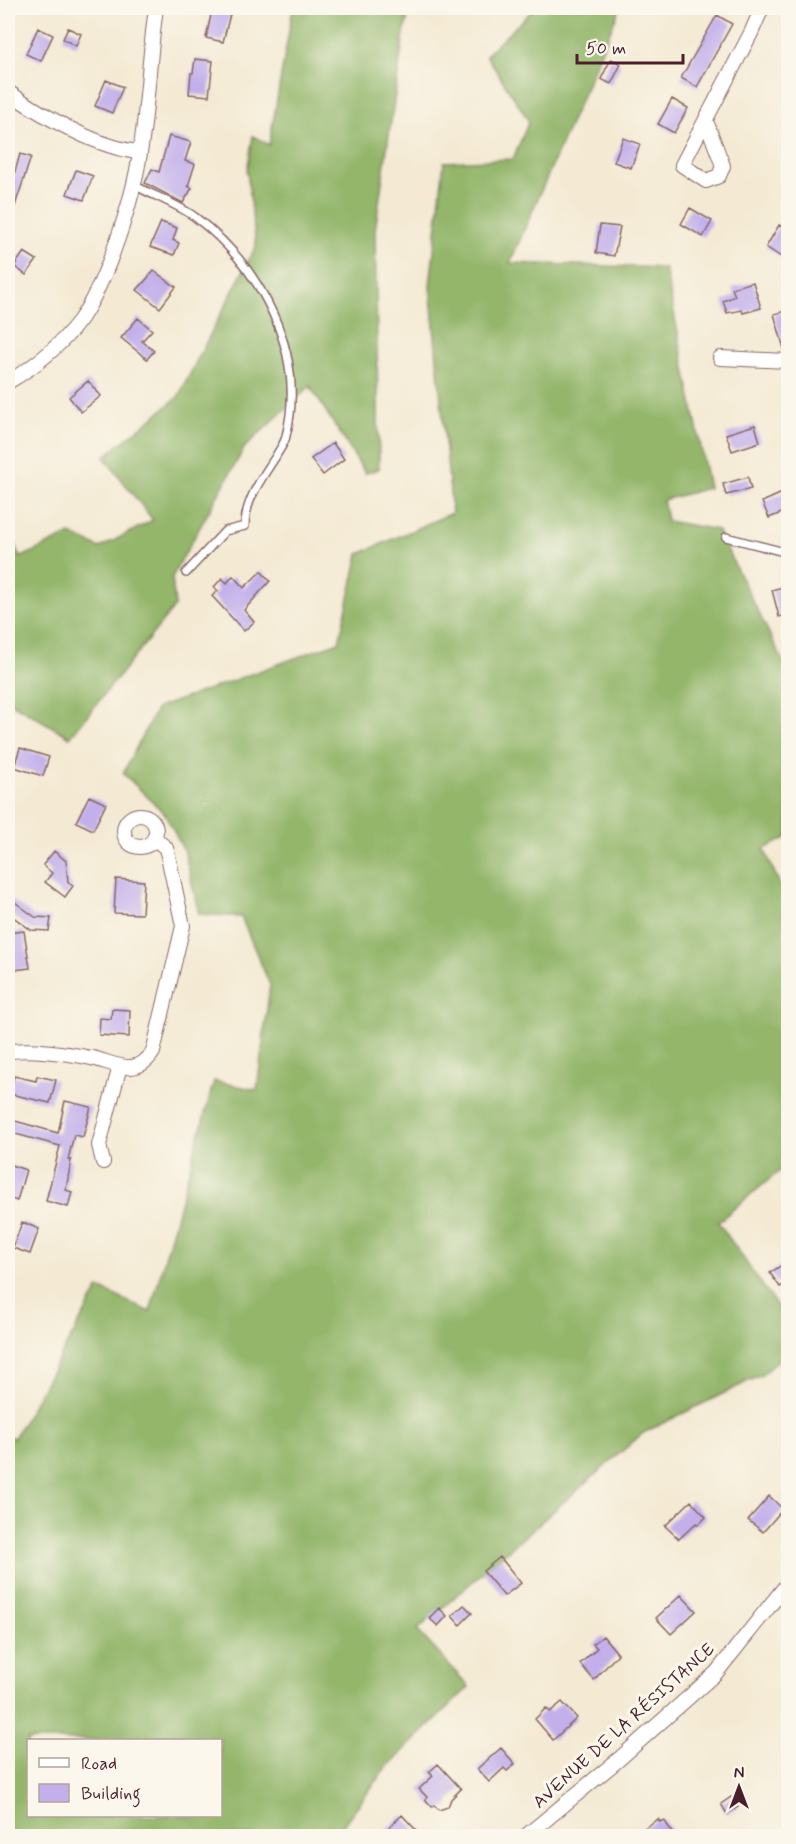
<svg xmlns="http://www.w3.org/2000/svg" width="796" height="1844" viewBox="0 0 796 1844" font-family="Mynerve,sans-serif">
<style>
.forest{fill:#93b66a;stroke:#6e6a4a;stroke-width:1.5;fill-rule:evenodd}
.building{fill:#c3b0eb}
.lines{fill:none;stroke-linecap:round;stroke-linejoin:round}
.lane-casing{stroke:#866666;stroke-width:10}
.street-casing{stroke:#866666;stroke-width:16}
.lane{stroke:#fff;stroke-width:7}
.street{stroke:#fff;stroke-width:14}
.labels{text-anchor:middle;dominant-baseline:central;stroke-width:6;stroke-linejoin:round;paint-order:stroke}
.street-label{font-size:18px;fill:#4a1f2b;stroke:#fbf7ec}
</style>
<rect width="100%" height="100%" fill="#fbf7ec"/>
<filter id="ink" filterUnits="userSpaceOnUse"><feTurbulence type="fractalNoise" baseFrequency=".0167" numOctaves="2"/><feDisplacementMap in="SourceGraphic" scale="12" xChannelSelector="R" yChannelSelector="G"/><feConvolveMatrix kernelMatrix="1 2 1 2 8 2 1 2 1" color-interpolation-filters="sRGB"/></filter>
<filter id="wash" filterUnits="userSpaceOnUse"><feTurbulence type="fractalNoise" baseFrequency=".008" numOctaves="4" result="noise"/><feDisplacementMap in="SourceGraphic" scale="24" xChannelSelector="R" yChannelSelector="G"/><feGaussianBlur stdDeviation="1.35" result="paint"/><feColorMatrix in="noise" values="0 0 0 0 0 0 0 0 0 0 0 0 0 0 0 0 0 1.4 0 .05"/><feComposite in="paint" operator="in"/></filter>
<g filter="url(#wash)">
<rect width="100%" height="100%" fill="#f4ead4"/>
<!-- forest -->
<path class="forest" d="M 293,8 L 410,8 L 404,33 L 375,230 L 379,469 L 365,473 L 310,386 L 245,447 L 172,577 L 175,606 L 70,737 L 8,701 L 8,528 L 20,558 L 70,534 L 100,548 L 153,520 L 104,457 L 178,397 L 256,246 L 247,171 L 253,136 L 269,145 Z
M 535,8 L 620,8 L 510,263 L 665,268 L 709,488 L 663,500 L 667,521 L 717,530 L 788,671 L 788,837 L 764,849 L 788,903 L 788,1164 L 718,1222 L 788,1322 L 788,1352 L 763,1374 L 643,1433 L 417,1630 L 469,1687 L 386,1768 L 335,1836 L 8,1836 L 8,1436 L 14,1438 L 99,1288 L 150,1312 L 214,1081 L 257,1090 L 270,985 L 241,917 L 199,914 L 185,853 L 165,814 L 123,773 L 157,708 L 339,642 L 359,554 L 452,513 L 430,286 L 444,162 L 513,159 L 529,121 L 486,55 ZM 28,1740 L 220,1740 L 220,1816 L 28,1816 Z"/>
<g id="blocks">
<!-- building -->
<path class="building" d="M 212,10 L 230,14 L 223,42 L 206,38 Z
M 717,15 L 732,24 L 697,87 L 681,78 Z
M 38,28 L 53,35 L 41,61 L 26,54 Z
M 68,28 L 81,34 L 76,46 L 63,39 Z
M 195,59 L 213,61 L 209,96 L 189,94 L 191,73 L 193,73 Z
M 611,59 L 621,64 L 611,84 L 601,79 Z
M 106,80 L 123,87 L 112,113 L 95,106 Z
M 672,99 L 688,108 L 674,133 L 658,124 Z
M 169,136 L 191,142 L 185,161 L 195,164 L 188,186 L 192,188 L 183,203 L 145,183 L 152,169 L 159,172 Z
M 623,138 L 640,144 L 631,168 L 614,162 Z
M 20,154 L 31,157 L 10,221 L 8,221 L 8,185 L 11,186 Z
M 76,170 L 93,176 L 84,200 L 67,194 Z
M 690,208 L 712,221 L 703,237 L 681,224 Z
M 161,222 L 177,228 L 173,240 L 179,243 L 174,255 L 150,247 Z
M 600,225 L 620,227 L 614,256 L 596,253 Z
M 779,225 L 789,231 L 789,244 L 781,257 L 766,247 Z
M 24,252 L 37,260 L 26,275 L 14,266 Z
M 154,271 L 176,287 L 160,308 L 137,290 Z
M 753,282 L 761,308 L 743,313 L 742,310 L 727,313 L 723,301 L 735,296 L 732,288 Z
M 789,310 L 789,351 L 785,352 L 774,314 Z
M 138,318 L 152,330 L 142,341 L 154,351 L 147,359 L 121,338 Z
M 88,381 L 101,396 L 81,412 L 69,397 Z
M 755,425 L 760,442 L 732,451 L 726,434 Z
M 333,443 L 344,459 L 323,475 L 311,459 Z
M 748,477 L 751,489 L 726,495 L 723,484 Z
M 789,490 L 789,510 L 769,518 L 762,502 Z
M 261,571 L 270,581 L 244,610 L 254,622 L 244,631 L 212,596 L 218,591 L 214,587 L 222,578 L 227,583 L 233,576 L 244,588 Z
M 789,585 L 789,615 L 779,617 L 772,590 Z
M 20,748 L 49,757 L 43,776 L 14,767 Z
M 89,796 L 106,804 L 93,830 L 76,822 Z
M 54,851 L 66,861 L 68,882 L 73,886 L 65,897 L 45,882 L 52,873 L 43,865 Z
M 116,879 L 144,881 L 142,914 L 114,913 Z
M 8,897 L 35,917 L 51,918 L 49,931 L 31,930 L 8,913 Z
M 24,931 L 30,968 L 14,970 L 13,961 L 8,962 L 8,933 Z
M 112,1009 L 130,1010 L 129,1037 L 99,1035 L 100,1018 L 111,1019 Z
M 14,1076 L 36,1081 L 37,1076 L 56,1080 L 50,1103 L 10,1094 Z
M 65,1101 L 91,1107 L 83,1137 L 74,1135 L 68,1160 L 71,1160 L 66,1190 L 72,1192 L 68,1207 L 46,1201 L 60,1146 L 8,1132 L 8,1119 L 58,1133 Z
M 8,1164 L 26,1170 L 17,1201 L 8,1198 Z
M 22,1222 L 39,1229 L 30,1254 L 13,1248 Z
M 782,1265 L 789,1274 L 789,1282 L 780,1287 L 770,1273 Z
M 769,1496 L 783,1509 L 763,1532 L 748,1520 Z
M 691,1501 L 706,1517 L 698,1525 L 696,1523 L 679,1539 L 665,1526 Z
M 500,1557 L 521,1583 L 504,1596 L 483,1571 Z
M 681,1595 L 696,1611 L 671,1634 L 656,1618 Z
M 464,1605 L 472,1613 L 460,1625 L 452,1616 Z
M 439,1608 L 447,1616 L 438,1626 L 429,1618 Z
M 603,1636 L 618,1654 L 594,1680 L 580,1664 L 597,1648 L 593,1644 Z
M 562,1702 L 577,1718 L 553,1740 L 535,1719 L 546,1708 L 550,1712 Z
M 501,1748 L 515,1764 L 507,1771 L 504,1768 L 489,1782 L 477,1769 Z
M 438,1764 L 461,1789 L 451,1799 L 448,1807 L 439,1810 L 434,1805 L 432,1807 L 425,1799 L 427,1797 L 419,1789 L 433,1776 L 429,1772 Z
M 731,1797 L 738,1807 L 727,1814 L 721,1804 Z
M 402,1815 L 416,1830 L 409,1836 L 380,1836 Z
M 658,1819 L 660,1822 L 664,1820 L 675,1836 L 648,1836 L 643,1829 Z"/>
</g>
</g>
<g filter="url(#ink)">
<use href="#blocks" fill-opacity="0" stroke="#866666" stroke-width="1.5"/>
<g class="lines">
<defs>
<path id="lane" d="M 134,185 C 154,196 177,204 195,217 C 261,267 307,353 286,436 C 285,443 279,450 276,456 C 262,478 245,500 245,526 L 225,531 L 186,573
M 726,537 L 788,553"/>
<path id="street" d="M 8,92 C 42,115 99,149 140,152
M 706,121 L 723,166 L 719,176 L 706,181 L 682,165 L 751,33 L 762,8
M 720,358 L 788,361
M 8,382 C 34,367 61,345 80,320 C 107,281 133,200 140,153 C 148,105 149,56 156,8
M124 831a16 16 0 1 1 32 0a16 16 0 1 1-32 0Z
M 8,1052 C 25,1047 72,1054 91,1058 C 104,1060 118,1068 131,1067 C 142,1066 148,1060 153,1052 L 183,926 L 168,856 L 166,848 L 154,838
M 103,1162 L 99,1145 L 120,1066
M 526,1836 L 618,1760 L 716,1673 L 788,1583"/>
</defs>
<!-- lane casing -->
<use href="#lane" class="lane-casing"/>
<!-- street casing -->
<use href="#street" class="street-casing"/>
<!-- lane -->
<use href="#lane" class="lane"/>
<!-- street -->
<use href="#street" class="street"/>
</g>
</g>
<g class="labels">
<!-- street labels -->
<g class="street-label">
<text transform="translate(624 1726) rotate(-42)">AVENUE DE LA RÉSISTANCE</text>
</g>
</g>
<!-- margin -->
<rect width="796" height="1844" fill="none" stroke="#fbf7ec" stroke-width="30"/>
<!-- legend -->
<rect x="27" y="1739" width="195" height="78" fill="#fbf7ec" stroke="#b4a19f" stroke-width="1.5"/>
<rect x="39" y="1758" width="30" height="9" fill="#ffffff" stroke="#b4a19f" stroke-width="1.5"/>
<text x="81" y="1769" font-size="18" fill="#4a1f2b">Road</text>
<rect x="39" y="1784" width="30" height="18" fill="#c3b0eb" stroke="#b4a19f" stroke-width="1.5"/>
<text x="81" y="1799" font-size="18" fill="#4a1f2b">Building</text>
<!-- north arrow -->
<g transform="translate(739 1787)" stroke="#fbf7ec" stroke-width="4.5" paint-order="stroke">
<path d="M0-4.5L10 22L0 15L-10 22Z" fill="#4a1f2b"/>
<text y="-9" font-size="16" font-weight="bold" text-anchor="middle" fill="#4a1f2b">N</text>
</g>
<!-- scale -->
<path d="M577 54v9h106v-9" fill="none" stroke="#4a1f2b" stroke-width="3"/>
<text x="586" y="54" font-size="18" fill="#4a1f2b" stroke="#fbf7ec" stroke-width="4.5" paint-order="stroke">50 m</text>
</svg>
